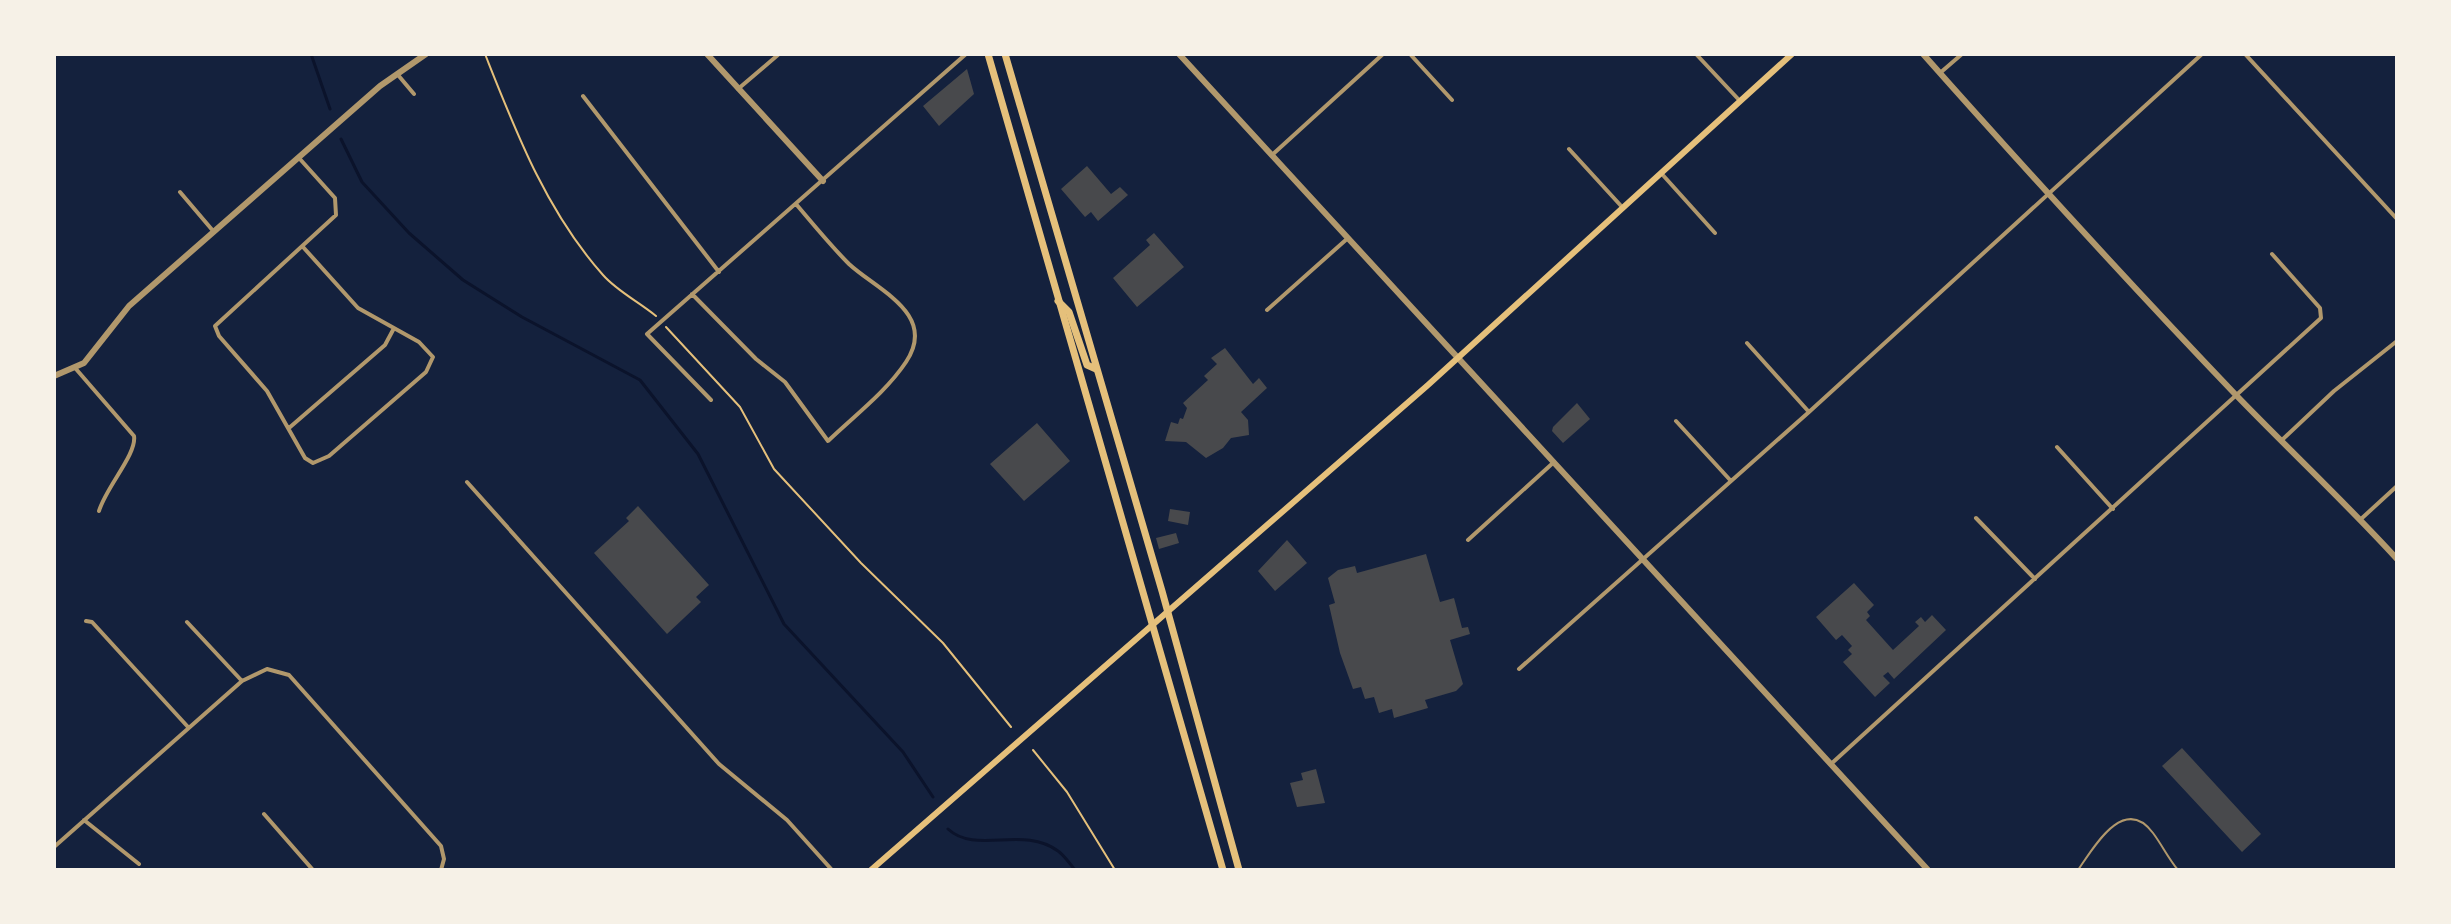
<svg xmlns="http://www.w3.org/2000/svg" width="2451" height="924" viewBox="0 0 2451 924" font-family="'Titillium Web',sans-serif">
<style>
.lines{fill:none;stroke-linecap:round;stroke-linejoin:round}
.stream{stroke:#0b132b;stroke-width:3}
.building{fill:#48494c}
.path{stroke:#e5c07b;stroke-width:2}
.service{stroke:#b1986c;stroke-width:2}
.minor{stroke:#b1986c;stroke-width:4}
.tertiary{stroke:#b1986c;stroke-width:6}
.secondary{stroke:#e5c07b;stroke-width:6}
.primary{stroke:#e5c07b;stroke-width:7}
.trunk{stroke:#e5c07b;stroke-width:7}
</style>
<rect width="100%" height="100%" fill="#14213d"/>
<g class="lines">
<!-- stream -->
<path class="stream" d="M 311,54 L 330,109
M 341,139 L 362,182 L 409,233 L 463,280 L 522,317 L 640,380 L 698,454 L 784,624 L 903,752 L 933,797
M 948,829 C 976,855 1023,825 1058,851 C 1064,855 1070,864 1075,870"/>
</g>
<!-- building -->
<path class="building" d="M 967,69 L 974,94 L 939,126 L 923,106 Z
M 1087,166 L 1111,194 L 1120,187 L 1128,195 L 1098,221 L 1091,212 L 1085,217 L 1061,189 Z
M 1154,233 L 1184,267 L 1137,307 L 1113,278 L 1150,245 L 1146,240 Z
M 1225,348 L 1253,384 L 1259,378 L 1267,388 L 1241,412 L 1248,420 L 1249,435 L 1231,438 L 1223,448 L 1206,458 L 1186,442 L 1165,441 L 1171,422 L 1178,424 L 1180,418 L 1183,419 L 1187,408 L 1183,403 L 1208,380 L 1204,376 L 1217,364 L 1211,358 Z
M 1577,403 L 1590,419 L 1563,443 L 1552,431 L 1553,427 Z
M 1037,423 L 1070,461 L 1024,501 L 990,464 Z
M 638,506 L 709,585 L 696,597 L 701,602 L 667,634 L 594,553 L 629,521 L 626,518 Z
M 1170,509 L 1190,512 L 1188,525 L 1168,521 Z
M 1176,533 L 1179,543 L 1159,549 L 1156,538 Z
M 1287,540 L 1307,563 L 1275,591 L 1258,571 Z
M 1426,554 L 1440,602 L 1454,598 L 1462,628 L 1468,627 L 1470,634 L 1450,640 L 1463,684 L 1456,691 L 1425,700 L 1428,708 L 1394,718 L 1392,709 L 1379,713 L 1374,697 L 1365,699 L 1361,687 L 1353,689 L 1340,653 L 1329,605 L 1335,603 L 1328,578 L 1338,570 L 1355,566 L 1357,573 Z
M 1854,583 L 1874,605 L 1867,612 L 1870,616 L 1866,620 L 1893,650 L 1919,626 L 1915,622 L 1921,617 L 1925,622 L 1932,615 L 1946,630 L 1894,679 L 1888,672 L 1883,676 L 1890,683 L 1875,697 L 1843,662 L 1852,654 L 1848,650 L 1852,646 L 1842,635 L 1836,640 L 1816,617 Z
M 2182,748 L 2261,834 L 2242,852 L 2162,766 Z
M 1316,769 L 1325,803 L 1297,807 L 1290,783 L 1303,780 L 1301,773 Z"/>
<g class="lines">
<!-- path -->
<path class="path" d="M 485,54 C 516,132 546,211 603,275 C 617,291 639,302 656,316
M 666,327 L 740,407 L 774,469 L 861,563 L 943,643 L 1011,727
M 1033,750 L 1067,792 L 1115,870"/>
<!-- service -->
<path class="service" d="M 2078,870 C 2094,847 2124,794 2153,833 C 2162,845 2168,858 2178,870"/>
<!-- minor -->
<path class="minor" d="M 1410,54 L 1452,100
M 1696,54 L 1740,101
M 2245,54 L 2397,219
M 1940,73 L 1962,54
M 398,75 L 414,94
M 738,89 L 779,54
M 583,96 L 719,272
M 1569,149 L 1623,208
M 1272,155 L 1383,54
M 299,158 L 335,198 L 336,215 L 215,326 L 219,336 L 267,391 L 305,458 L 313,463 L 329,456 L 426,372 L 433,357 L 419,342 L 358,308 L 303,247
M 1661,173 L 1715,233
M 180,192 L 214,232
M 692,294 L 756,359 L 785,382 L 828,441 C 854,416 886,392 906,362 C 938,314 877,290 849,264 C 830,245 813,224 796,204
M 1267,310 L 1348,238
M 1747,343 L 1809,412
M 76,369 L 134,436 C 137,454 106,487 99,511
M 711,400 L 647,334 L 966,54
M 1676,421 L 1731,481
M 289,428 L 385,345 L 393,330
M 2282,440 L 2334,391 L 2397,341
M 2057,447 L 2113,509
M 467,482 L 719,764 L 787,820 L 832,870
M 1976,518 L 2035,579
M 2361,519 L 2397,486
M 1468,540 L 1554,462
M 86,621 L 92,622 L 188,727
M 187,622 L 242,681
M 1519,669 L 1809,412 L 2202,54
M 1831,764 L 2321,318 L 2320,308 L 2272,254
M 264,814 L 313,870
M 84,820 L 139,864
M 54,847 L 242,681 L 267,669 L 289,675 L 441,846 L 444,859 L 441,870"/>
<!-- tertiary -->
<path class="tertiary" d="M 707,54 L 823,181
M 1179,54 L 1928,870
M 1923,54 C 2025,169 2129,283 2235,394 C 2289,450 2345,502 2397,559
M 54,376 L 84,363 L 129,306 L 380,86 L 426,54"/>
<!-- secondary -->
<path class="secondary" d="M 871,870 L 1428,385 L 1792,54"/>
<!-- primary -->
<path class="primary" d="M 1058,301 L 1069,312 L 1087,365 L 1096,369"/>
<!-- trunk -->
<path class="trunk" d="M 988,54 L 1223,870
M 1005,54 L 1162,591 L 1239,870"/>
</g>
<!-- border -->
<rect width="2451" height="924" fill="none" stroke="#f6f1e7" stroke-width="112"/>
</svg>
